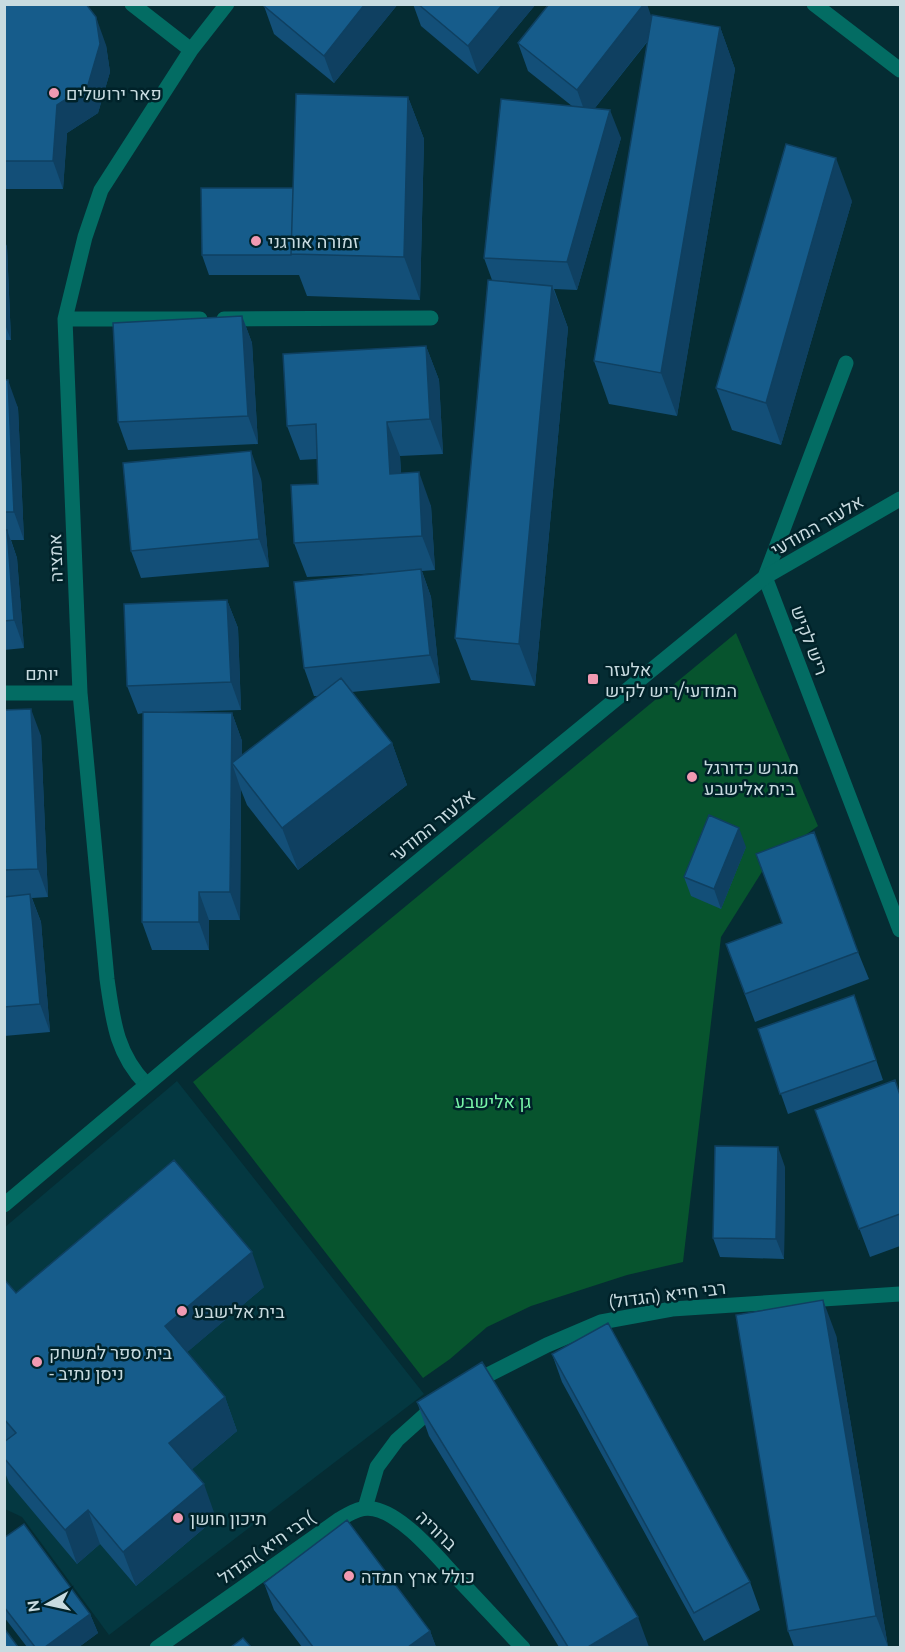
<svg xmlns="http://www.w3.org/2000/svg" width="905" height="1652" viewBox="0 0 905 1652" font-family="Ubuntu,Heebo,sans-serif">
<style>
.built{fill:#043841}
.green{fill:#07542e}
.lines{fill:none;stroke-linecap:round;stroke-linejoin:round}
.minor{stroke:#036c63;stroke-width:15}
.tertiary{stroke:#036c63;stroke-width:15}
.wall{fill:#134f78}
.shaded-wall{fill:#0f4061}
.building{fill:#165c8b;stroke:#0f4061;stroke-width:1.5}
.poi-dot{fill:#f19ab2;stroke:#002229;stroke-width:2}
.labels{text-anchor:middle;dominant-baseline:central;stroke-width:5;stroke-linejoin:round;paint-order:stroke}
.poi-label{font-size:18px;fill:#c8dbe0;stroke:#002229;text-anchor:start}
.street-label{font-size:18px;fill:#c8dbe0;stroke:#002229}
.park-label{font-size:18px;fill:#77f5a8;stroke:#002229}
</style>
<rect width="100%" height="100%" fill="#052c33"/>
<!-- built -->
<path class="built" d="M 177,1081 L 424,1394 L 109,1635 L 22,1517 L 5,1509 L 4,1228 Z"/>
<!-- green -->
<path class="green" d="M 736,633 L 818,826 L 768,862 L 721,937 L 683,1262 L 627,1275 L 531,1306 L 487,1327 L 450,1359 L 423,1378 L 193,1082 Z"/>
<g class="lines">
<!-- minor -->
<path class="minor" d="M 132,4 L 191,50
M 814,4 L 900,70
M 65,319 L 200,319
M 224,319 L 431,318
M 846,363 L 765,577 L 900,930
M 4,693 L 80,693
M 146,1084 C 116,1053 113,1020 107,979 L 80,693 L 65,319 L 85,237 L 101,190 L 191,50 L 227,4
M 472,1383 L 547,1345 L 601,1322 L 672,1309 L 900,1294
M 365,1508 L 377,1467 L 397,1440 L 436,1405
M 157,1648 L 340,1519 C 351,1513 361,1506 374,1509 C 404,1515 438,1558 459,1580 C 480,1602 501,1625 523,1648"/>
<!-- tertiary -->
<path class="tertiary" d="M 4,1205 L 194,1045 L 765,577 L 900,499"/>
</g>
<!-- wall -->
<path class="wall" d="M 4,4 L 106,45 L 110,72 L 98,113 L 67,133 L 63,189 L 4,189 Z
M 265,4 L 398,4 L 334,83 L 274,34 L 264,6 Z
M 413,4 L 536,4 L 478,74 L 421,26 Z
M 652,17 L 720,27 L 735,69 L 677,416 L 609,404 L 594,361 L 648,41 L 595,108 L 621,138 L 577,290 L 554,289 L 568,328 L 535,686 L 471,680 L 455,638 L 492,280 L 484,258 L 572,106 L 528,71 L 518,43 Z
M 408,97 L 424,139 L 420,300 L 307,296 L 299,275 L 209,275 L 202,255 L 293,188 Z
M 852,201 L 781,445 L 732,430 L 716,388 Z
M 4,239 L 7,247 L 11,340 L 4,340 Z
M 242,316 L 252,343 L 258,444 L 128,450 L 118,422 Z
M 426,346 L 439,380 L 443,454 L 400,456 L 401,473 L 431,506 L 435,570 L 422,571 L 431,597 L 440,683 L 352,692 L 392,743 L 407,785 L 298,870 L 247,805 L 241,790 L 240,920 L 209,920 L 209,950 L 152,950 L 142,922 L 143,713 L 138,714 L 127,686 L 227,600 L 238,628 L 241,710 L 173,712 L 232,713 L 242,741 L 242,755 L 318,696 L 314,696 L 304,668 L 380,573 L 307,577 L 294,543 L 318,484 L 317,459 L 300,460 L 287,426 Z
M 4,380 L 18,408 L 24,540 L 11,540 L 17,558 L 24,648 L 4,650 Z
M 261,479 L 269,567 L 141,578 L 131,551 Z
M 4,710 L 41,736 L 48,897 L 32,898 L 41,922 L 50,1032 L 4,1036 Z
M 746,847 L 721,909 L 691,896 L 684,877 Z
M 726,944 L 858,952 L 869,979 L 755,1022 Z
M 854,995 L 883,1080 L 788,1114 L 758,1029 Z
M 900,1095 L 900,1246 L 870,1257 L 815,1110 Z
M 785,1167 L 784,1259 L 720,1257 L 713,1238 Z
M 4,1279 L 16,1293 L 264,1287 L 187,1352 L 225,1397 L 237,1431 L 191,1470 L 216,1518 L 136,1586 L 100,1544 L 77,1564 L 9,1483 L 4,1470 L 4,1442 L 6,1440 L 4,1438 Z
M 836,1335 L 888,1647 L 794,1647 L 788,1631 Z
M 552,1354 L 750,1582 L 760,1610 L 704,1641 L 562,1382 Z
M 417,1402 L 649,1647 L 559,1647 L 429,1436 Z
M 4,1538 L 90,1614 L 98,1633 L 79,1647 L 27,1647 L 4,1617 Z
M 264,1583 L 430,1631 L 436,1647 L 302,1647 L 274,1610 Z"/>
<!-- shaded-wall -->
<path class="shaded-wall" d="M 365,4 L 398,4 L 334,83 L 324,56 Z
M 503,4 L 536,4 L 478,74 L 468,46 Z
M 644,4 L 647,4 L 656,30 L 587,118 L 577,90 Z
M 96,17 L 106,45 L 110,72 L 98,113 L 67,133 L 63,189 L 53,161 L 57,105 Z
M 720,27 L 735,69 L 677,416 L 661,373 Z
M 408,97 L 424,139 L 420,300 L 404,257 Z
M 610,110 L 621,138 L 577,290 L 567,262 Z
M 836,158 L 852,201 L 781,445 L 766,403 Z
M 4,239 L 7,247 L 11,340 L 4,322 Z
M 552,286 L 568,328 L 535,686 L 519,644 Z
M 242,316 L 252,343 L 258,444 L 248,416 Z
M 426,346 L 439,380 L 443,454 L 430,419 Z
M 8,380 L 18,408 L 24,540 L 14,512 Z
M 387,422 L 400,456 L 403,508 L 390,474 Z
M 251,451 L 261,479 L 269,567 L 259,539 Z
M 419,472 L 431,506 L 435,570 L 422,536 Z
M 7,530 L 17,558 L 24,648 L 14,620 Z
M 421,569 L 431,597 L 440,683 L 430,655 Z
M 227,600 L 238,628 L 241,710 L 231,682 Z
M 31,709 L 41,736 L 48,897 L 38,869 Z
M 232,713 L 242,741 L 242,776 L 232,763 L 241,790 L 240,920 L 230,892 Z
M 392,743 L 407,785 L 298,870 L 282,828 Z
M 739,828 L 746,847 L 721,909 L 714,889 Z
M 199,892 L 209,920 L 209,950 L 199,922 Z
M 30,894 L 41,922 L 50,1032 L 40,1004 Z
M 778,1147 L 785,1167 L 784,1259 L 776,1239 Z
M 252,1252 L 264,1287 L 178,1360 L 165,1326 Z
M 823,1300 L 836,1335 L 888,1647 L 876,1616 Z
M 225,1397 L 237,1431 L 182,1478 L 169,1443 Z
M 204,1484 L 216,1518 L 136,1586 L 123,1552 Z
M 88,1510 L 100,1544 L 77,1564 L 65,1530 Z
M 90,1614 L 98,1633 L 79,1647 L 45,1647 Z
M 638,1617 L 649,1647 L 588,1647 Z
M 430,1631 L 436,1647 L 408,1647 Z"/>
<!-- building -->
<path class="building" d="M 4,4 L 86,4 L 96,17 L 100,44 L 88,85 L 57,105 L 53,161 L 4,161 Z
M 265,4 L 365,4 L 324,56 L 264,6 Z
M 418,4 L 503,4 L 468,46 Z
M 549,4 L 644,4 L 577,90 L 518,43 Z
M 652,15 L 720,27 L 661,373 L 594,361 Z
M 296,94 L 408,97 L 404,257 L 291,254 Z
M 501,99 L 610,110 L 567,262 L 484,258 Z
M 786,144 L 836,158 L 766,403 L 716,388 Z
M 201,188 L 293,188 L 291,255 L 202,255 Z
M 488,280 L 552,286 L 519,644 L 455,638 Z
M 242,316 L 248,416 L 118,422 L 113,323 Z
M 426,346 L 430,419 L 387,422 L 390,474 L 419,472 L 422,536 L 294,543 L 291,485 L 318,484 L 316,424 L 287,426 L 283,354 Z
M 4,380 L 8,380 L 14,512 L 4,512 Z
M 251,451 L 259,539 L 131,551 L 123,463 Z
M 4,530 L 7,530 L 14,620 L 4,621 Z
M 421,569 L 430,655 L 304,668 L 294,582 Z
M 227,600 L 231,682 L 127,686 L 124,604 Z
M 341,678 L 392,743 L 282,828 L 232,763 Z
M 31,709 L 38,869 L 4,870 L 4,710 Z
M 143,712 L 232,713 L 230,892 L 199,892 L 199,922 L 142,922 Z
M 709,815 L 739,828 L 714,889 L 684,877 Z
M 814,832 L 858,952 L 745,994 L 726,944 L 782,923 L 756,854 Z
M 30,894 L 40,1004 L 4,1007 L 4,897 Z
M 854,995 L 876,1060 L 780,1094 L 758,1029 Z
M 895,1080 L 900,1095 L 900,1214 L 859,1229 L 815,1110 Z
M 715,1146 L 778,1147 L 776,1239 L 713,1238 Z
M 174,1160 L 252,1252 L 165,1326 L 225,1397 L 169,1443 L 204,1484 L 123,1552 L 88,1510 L 65,1530 L 4,1458 L 4,1442 L 16,1433 L 4,1419 L 4,1279 L 16,1293 Z
M 823,1300 L 876,1616 L 788,1631 L 736,1315 Z
M 608,1323 L 750,1582 L 694,1613 L 552,1354 Z
M 482,1362 L 638,1617 L 588,1647 L 568,1647 L 417,1402 Z
M 347,1520 L 430,1631 L 408,1647 L 313,1647 L 264,1583 Z
M 24,1524 L 90,1614 L 45,1647 L 35,1647 L 4,1607 L 4,1538 Z
M 4,1628 L 18,1647 L 4,1647 Z
M 243,1638 L 251,1647 L 231,1647 Z"/>
<!-- markers -->
<g class="poi-dot">
<circle cx="54" cy="93" r="6"/>
<circle cx="256" cy="241" r="6"/>
<rect x="587" y="673" width="12" height="12" rx="3"/>
<circle cx="692" cy="777" r="6"/>
<circle cx="182" cy="1311" r="6"/>
<circle cx="37" cy="1362" r="6"/>
<circle cx="178" cy="1518" r="6"/>
<circle cx="349" cy="1576" r="6"/>
</g>
<g class="labels">
<!-- poi labels -->
<g class="poi-label">
<text x="66" y="93">פאר ירושלים</text>
<text x="268" y="241">זמורה אורגני</text>
<text x="605" y="669">אלעזר<tspan x="605" dy="21">המודעי/ריש לקיש</tspan></text>
<text x="704" y="767">מגרש כדורגל<tspan x="704" dy="21">בית אלישבע</tspan></text>
<text x="194" y="1311">בית אלישבע</text>
<text x="49" y="1352">בית ספר למשחק<tspan x="49" dy="21">- ניסן נתיב</tspan></text>
<text x="190" y="1518">תיכון חושן</text>
<text x="361" y="1576">כולל ארץ חמדה</text>
</g>
<!-- street labels -->
<g class="street-label">
<text transform="translate(817 525) rotate(-30)">אלעזר המודעי</text>
<text transform="translate(55 558) rotate(-92)">אמציה</text>
<text transform="translate(810 640) rotate(69)">ריש לקיש</text>
<text x="42" y="673">יותם</text>
<text transform="translate(432 825) rotate(-39)">אלעזר המודעי</text>
<text transform="translate(667 1294) rotate(-7)">רבי חייא (הגדול)</text>
<text transform="translate(437 1530) rotate(44)">ברוריה</text>
<text transform="translate(266 1547) rotate(-35)">רבי חיא )הגדול(</text>
</g>
<!-- park labels -->
<g class="park-label">
<text x="493" y="1101">גן אלישבע</text>
</g>
</g>
<!-- border -->
<rect width="905" height="1652" fill="none" stroke="#c8dbe0" stroke-width="12"/>
<!-- north arrow -->
<g transform="translate(48 1604) rotate(262)" stroke="#002229" stroke-width="4.5" paint-order="stroke">
<path d="M0-4.5L10 22L0 15L-10 22Z" fill="#c8dbe0"/>
<text y="-9" font-size="16" font-weight="bold" text-anchor="middle" fill="#c8dbe0">N</text>
</g>
</svg>
